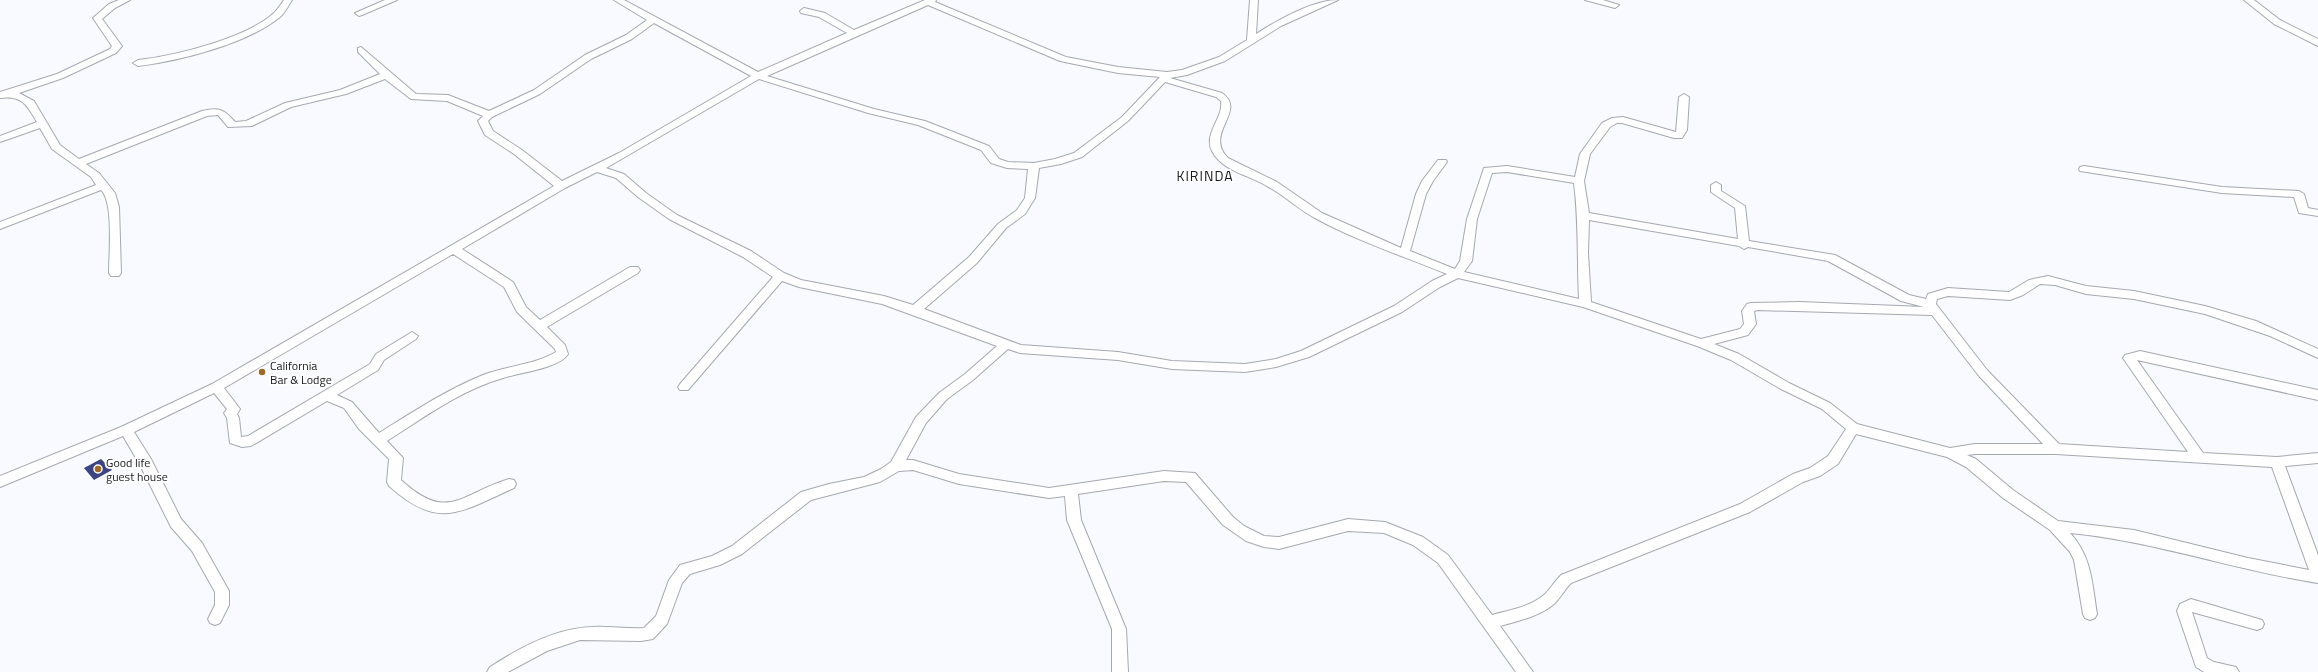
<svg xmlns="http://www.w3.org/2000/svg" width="2318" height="672" viewBox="0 0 2318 672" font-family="'Titillium Web',sans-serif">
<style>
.building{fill:#3c4582}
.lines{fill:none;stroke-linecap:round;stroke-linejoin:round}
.minor-casing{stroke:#a6a8b0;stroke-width:2}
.minor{fill:#fff;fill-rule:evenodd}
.poi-dot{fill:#a16726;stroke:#fff;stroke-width:1.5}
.labels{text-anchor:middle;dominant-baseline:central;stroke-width:4;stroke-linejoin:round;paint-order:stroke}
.poi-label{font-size:12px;fill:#18191c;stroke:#fff;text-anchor:start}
.quarter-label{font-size:14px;letter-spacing:1px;fill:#18191c;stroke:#fff}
</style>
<rect width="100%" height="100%" fill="#f8faff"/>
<!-- building -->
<path class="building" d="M 101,459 L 112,470 L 94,480 L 84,468 Z"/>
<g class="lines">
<defs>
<path id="minor" d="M 119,0 L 130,0 L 115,8 L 102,19 L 122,46 L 116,53 L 63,78 L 19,93 L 34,101 L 60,145 L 79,159 L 202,111 C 219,107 224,109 235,122 L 246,121 L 285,103 L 340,90 L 380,74 L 358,52 L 358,48 L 361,47 L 416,94 L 448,95 L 489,111 L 534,90 L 585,55 L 626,35 L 647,20 L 614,0 L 624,0 L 758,72 L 847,33 L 819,17 L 801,13 L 800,11 L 804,8 L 825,13 L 854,30 L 925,0 L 936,0 L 935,2 L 1066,57 L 1118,67 L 1167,72 L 1182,70 L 1219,57 L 1247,40 L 1250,0 L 1258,0 L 1256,34 C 1278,20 1313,0 1338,0 L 1281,26 L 1225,61 L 1187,75 L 1170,78 L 1222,93 C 1248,111 1203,133 1228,158 L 1277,182 L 1322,213 L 1401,248 L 1416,194 L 1422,181 L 1438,160 L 1446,160 L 1447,162 L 1433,181 L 1426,194 L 1410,251 L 1455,269 L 1460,261 L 1467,219 L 1484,168 L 1507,166 L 1575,177 L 1580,154 L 1602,123 L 1612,118 L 1623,117 L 1676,132 L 1679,97 L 1684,94 L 1689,97 L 1687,130 L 1682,138 L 1674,138 L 1622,123 L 1617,123 L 1610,127 L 1590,154 L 1584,181 L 1589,213 L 1738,239 L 1735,208 L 1711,192 L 1711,185 L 1716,182 L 1721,185 L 1721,191 L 1745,206 L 1749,241 L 1835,255 L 1909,295 L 1926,299 L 1928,294 L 1948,288 L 2009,292 L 2029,280 L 2048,276 L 2086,286 L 2134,291 L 2205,306 L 2256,321 L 2318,349 L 2318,358 L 2270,336 L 2205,314 L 2134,299 L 2086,294 L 2055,285 L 2040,284 L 2023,295 L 2010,300 L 1948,296 L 1937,299 L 1936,304 L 1987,370 L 2059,444 L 2188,452 L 2123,358 L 2125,355 L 2140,351 L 2318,390 L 2318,400 L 2137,360 L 2203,453 L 2277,457 L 2318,453 L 2318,463 L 2285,466 L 2318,555 L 2318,583 C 2234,570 2154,541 2070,533 C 2092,557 2092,583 2097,614 L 2095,618 L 2090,620 L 2085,618 L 2083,614 L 2074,560 L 2070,552 L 2050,530 L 2003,498 L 1966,467 L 1947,457 L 1856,434 L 1838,464 L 1820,476 L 1803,482 L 1750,512 L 1571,583 C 1565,589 1561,597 1555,603 C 1541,616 1518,621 1500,626 L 1533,672 L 1516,672 L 1438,563 L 1413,545 L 1384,533 L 1348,531 L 1279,549 L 1264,547 L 1246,541 L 1223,525 L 1186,482 L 1164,481 L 1078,494 L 1081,520 L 1126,629 L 1128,672 L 1112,672 L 1112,629 L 1067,520 L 1065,496 L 1049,498 L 959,484 L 913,470 L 899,471 L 880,482 L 811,500 L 742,554 L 720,565 L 690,574 L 682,583 L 667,624 L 653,639 L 641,641 L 580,640 L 547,651 L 508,672 L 487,672 L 490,667 C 519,648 556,628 592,627 C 609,626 627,629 644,628 L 656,616 L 669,580 L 680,565 L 712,556 L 732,546 L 801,492 L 829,484 L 864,477 L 881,469 L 891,462 L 916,417 L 939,393 L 965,374 L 997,346 L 882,304 L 799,287 L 782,281 L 688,390 L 680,390 L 678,387 L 680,384 L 773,277 L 743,257 L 669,219 L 638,197 L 616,178 L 597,172 L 565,188 L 462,249 L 513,282 L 526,307 L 540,320 L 630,267 L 638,267 L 640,270 L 638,273 L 547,327 L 565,345 L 568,354 C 560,368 518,373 503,378 C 461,390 423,418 387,441 L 403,458 L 401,480 C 448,523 460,494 509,479 L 514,480 L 516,484 L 514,488 C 460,512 439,531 389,486 L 387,482 L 389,459 L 359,429 L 344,408 L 327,401 L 251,446 L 242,447 L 230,443 L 227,418 L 224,413 L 227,409 L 214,393 L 134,432 L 151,459 L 181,519 L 202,543 L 229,591 L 229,605 L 220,623 L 215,625 L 210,623 L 208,619 L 215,605 L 215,592 L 192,551 L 171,527 L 140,465 L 123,436 L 0,487 L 0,476 L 121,427 L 212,384 L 554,186 L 514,154 L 485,135 L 478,121 L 483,116 L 447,101 L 411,99 L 385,79 L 346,94 L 291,107 L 252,126 L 228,127 L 218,115 L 207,116 L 86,164 L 99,173 L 115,193 L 119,207 L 121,273 L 119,276 L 111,276 L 109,273 C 109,254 114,202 101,190 L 0,229 L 0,222 L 96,185 L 91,177 L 52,149 L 40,128 L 0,142 L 0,136 L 37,122 C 27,105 22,95 0,98 L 0,92 L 57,74 L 110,49 L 112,46 L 93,18 L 109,4 ZM 928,5 L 1060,61 L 1118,73 L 1160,77 L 1122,117 L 1074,153 L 1055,159 L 1034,163 L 1008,162 L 999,159 L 989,146 L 925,121 L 874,109 L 767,76 ZM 654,23 L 751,76 L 619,153 L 562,181 L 522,150 L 493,131 L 488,121 L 492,117 L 540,94 L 591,59 L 632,39 ZM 759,79 L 868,113 L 918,125 L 981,150 L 991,163 L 1007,168 L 1028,169 L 1025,198 L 1017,210 L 998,224 L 969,257 L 913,305 L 884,296 L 801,280 L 784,273 L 751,251 L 677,215 L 646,193 L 624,174 L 606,168 ZM 1165,82 L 1216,97 L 1221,101 C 1224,117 1203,134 1212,151 C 1222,171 1249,175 1267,186 C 1284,195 1298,209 1315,218 C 1357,241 1403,256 1447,274 L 1432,281 L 1394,306 L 1301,351 L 1276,359 L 1245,364 L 1172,361 L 1118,352 L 1021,345 L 924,309 L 977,263 L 1006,228 L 1025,214 L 1035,198 L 1039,168 L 1061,164 L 1082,157 L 1128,121 ZM 1507,172 L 1574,183 C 1579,222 1577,260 1579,299 L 1464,272 L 1472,261 L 1477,219 L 1492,173 ZM 1589,220 L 1739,246 L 1744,249 L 1748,247 L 1828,261 L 1901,301 L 1924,307 L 1799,302 L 1751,303 L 1747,304 L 1742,311 L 1744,324 L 1740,329 L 1701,339 L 1591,302 L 1588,253 ZM 453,254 L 504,287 L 517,312 L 555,349 L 556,352 C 534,365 506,366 483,375 C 446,390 413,412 379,433 L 352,402 L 337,395 L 378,370 L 384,360 L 416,339 L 418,336 L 412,332 L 376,354 L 370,364 L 248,436 L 241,437 L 239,418 L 237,414 L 240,409 L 224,388 ZM 1458,278 L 1583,307 L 1697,346 L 1731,360 L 1781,389 L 1822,409 L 1846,429 L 1828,456 L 1810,468 L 1793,474 L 1740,504 L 1561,575 C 1555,581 1551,588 1545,594 C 1531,607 1510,610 1492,615 L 1448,555 L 1423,537 L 1385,522 L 1348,519 L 1279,537 L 1264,536 L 1244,526 L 1233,517 L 1195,473 L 1164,471 L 1049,488 L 959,474 L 913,460 L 906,460 L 926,423 L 947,399 L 973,380 L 1008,349 L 1020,353 L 1118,360 L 1172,369 L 1245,372 L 1276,367 L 1309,357 L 1402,312 L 1440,287 ZM 1758,310 L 1932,315 L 1979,376 L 2043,444 L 1975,444 L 1950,448 L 1857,424 L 1830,403 L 1789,383 L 1739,354 L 1714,344 L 1748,335 L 1756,324 L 1754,311 ZM 1975,454 L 2056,454 L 2272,467 L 2309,570 L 2248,558 L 2134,530 L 2058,521 L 2013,490 L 1976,459 L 1967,455 Z
M 284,0 L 292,0 C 288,6 285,13 280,17 C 247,44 179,61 138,66 L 133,63 L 138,60 C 175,56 247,38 274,13 C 278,9 281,4 284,0 Z
M 385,0 L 397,0 L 362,15 L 359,16 L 355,13 Z
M 1585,0 L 1603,0 L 1619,5 L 1615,8 Z
M 2244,0 L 2254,0 L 2280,20 L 2318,39 L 2318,46 L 2274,24 Z
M 2084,166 L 2222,187 L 2299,191 L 2304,194 L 2308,208 L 2318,210 L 2318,216 L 2299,213 L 2294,197 L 2222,193 L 2080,171 L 2079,169 L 2080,167 Z
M 2191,599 L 2262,620 L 2264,624 L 2262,628 L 2257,630 L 2192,612 L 2207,658 L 2214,662 L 2236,667 L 2239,672 L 2204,672 L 2196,667 L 2177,611 L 2180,604 Z"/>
</defs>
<!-- minor casing -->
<use href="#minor" class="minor-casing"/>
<!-- minor -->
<use href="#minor" class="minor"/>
</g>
<!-- markers -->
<g class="poi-dot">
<circle cx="262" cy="372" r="4"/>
<circle cx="98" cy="469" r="4"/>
</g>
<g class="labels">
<!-- poi labels -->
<g class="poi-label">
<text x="270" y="365">California<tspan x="270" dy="14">Bar &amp; Lodge</tspan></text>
<text x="106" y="462">Good life<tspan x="106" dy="14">guest house</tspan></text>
</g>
<!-- quarter labels -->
<g class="quarter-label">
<text x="1205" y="175">KIRINDA</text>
</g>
</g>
</svg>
